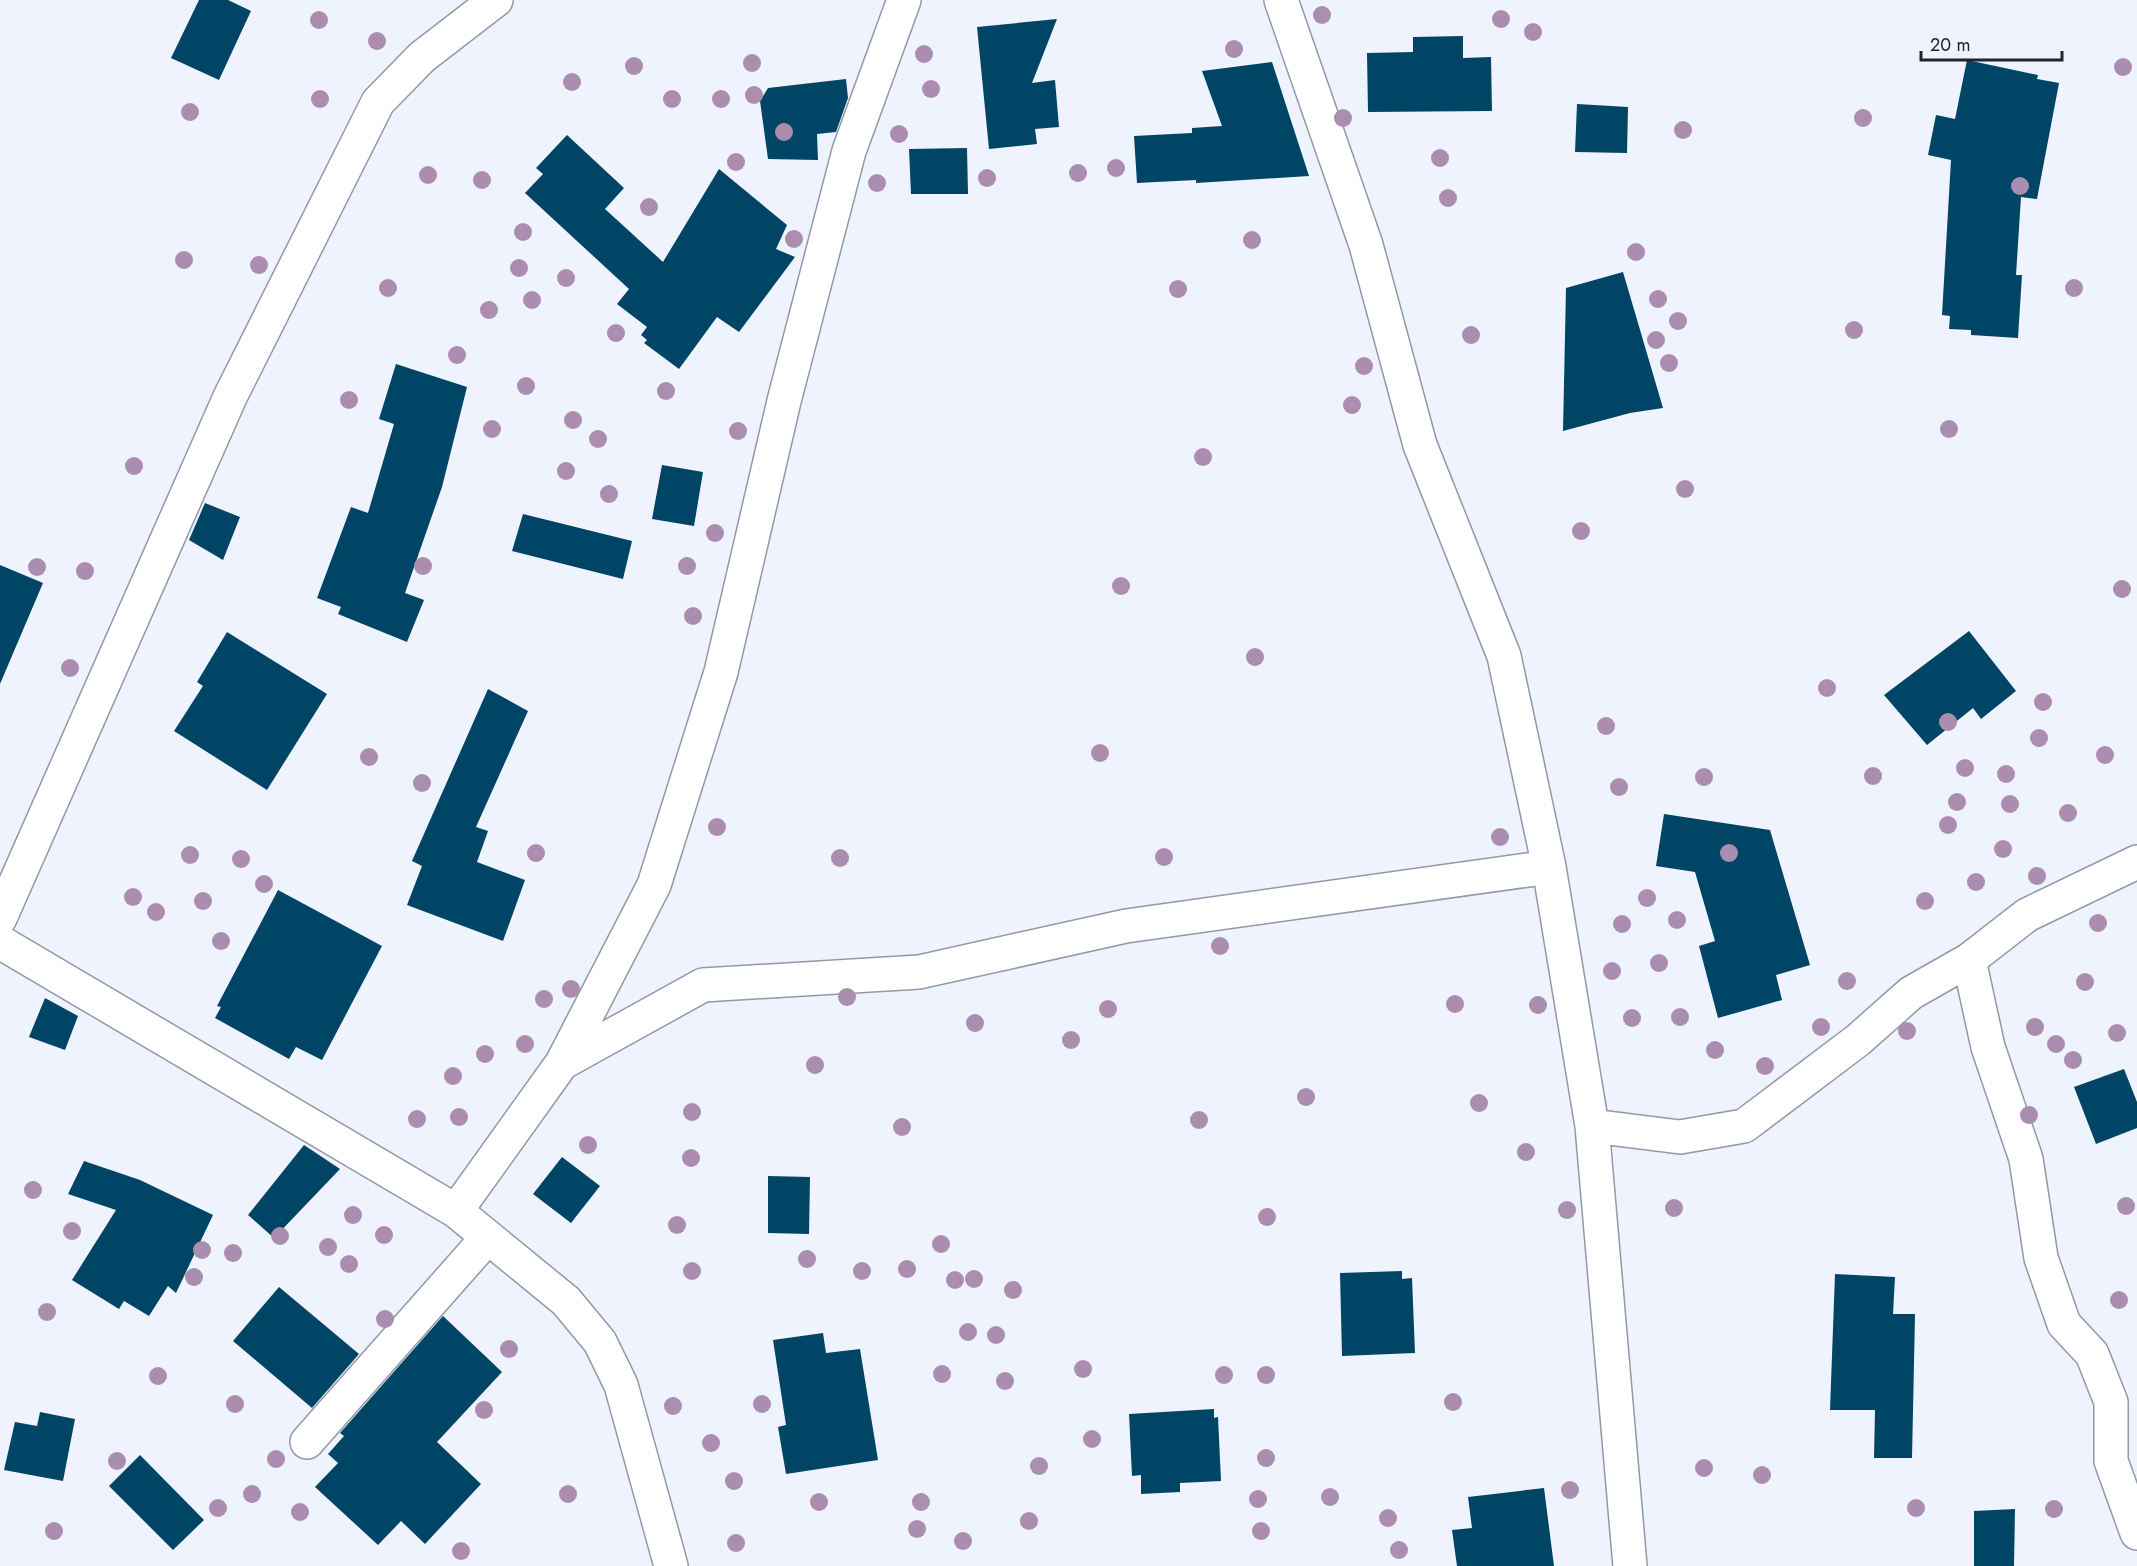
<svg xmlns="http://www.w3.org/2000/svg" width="2137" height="1566" viewBox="0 0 2137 1566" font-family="Jost,sans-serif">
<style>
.building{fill:#004565}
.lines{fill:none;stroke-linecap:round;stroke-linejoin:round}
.minor-casing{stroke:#9298a8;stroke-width:36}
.minor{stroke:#fff;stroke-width:33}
.tree{fill:#ab8db0}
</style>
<rect width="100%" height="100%" fill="#eff3fd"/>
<!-- building -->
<path class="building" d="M 199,0 L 228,0 L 251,11 L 219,80 L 171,58 Z
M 1057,19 L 1032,83 L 1055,80 L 1059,127 L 1035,129 L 1037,144 L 989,149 L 977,27 Z
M 1463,36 L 1463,58 L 1491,57 L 1492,111 L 1368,112 L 1367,53 L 1413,52 L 1413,37 Z
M 1967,60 L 2038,75 L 2037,79 L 2059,83 L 2037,199 L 2021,197 L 2016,275 L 2022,275 L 2018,338 L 1971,335 L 1971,330 L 1949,329 L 1950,316 L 1942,315 L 1951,160 L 1928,155 L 1936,115 L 1955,119 Z
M 1272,62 L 1309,176 L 1196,183 L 1196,180 L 1137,183 L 1134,136 L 1192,133 L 1192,128 L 1222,126 L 1202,71 Z
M 846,79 L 848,98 L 836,132 L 817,134 L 818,160 L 768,159 L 760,101 L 768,88 Z
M 1577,104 L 1628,107 L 1627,153 L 1575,152 Z
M 567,135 L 624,188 L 605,209 L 663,262 L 719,169 L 787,225 L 776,249 L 795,257 L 739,332 L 717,317 L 679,369 L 644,343 L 647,340 L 641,335 L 647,327 L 617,304 L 629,289 L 525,193 L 543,174 L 536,168 Z
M 967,148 L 968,194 L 911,194 L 909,149 Z
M 1623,272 L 1663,408 L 1630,413 L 1563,431 L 1566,288 Z
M 396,364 L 467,387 L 442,487 L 405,593 L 424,600 L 407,642 L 338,614 L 341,607 L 317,598 L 351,507 L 368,513 L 394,424 L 379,419 Z
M 662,465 L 703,472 L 694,526 L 652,519 Z
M 205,503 L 240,517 L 223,560 L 189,540 Z
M 523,514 L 632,541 L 623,579 L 512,551 Z
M 0,565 L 43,583 L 0,684 Z
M 1969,631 L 2016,691 L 1981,719 L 1973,708 L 1927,745 L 1884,695 Z
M 227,632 L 327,694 L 267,790 L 174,731 L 203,686 L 197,682 Z
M 488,689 L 528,711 L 476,827 L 488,831 L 477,862 L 525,880 L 503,941 L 407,905 L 422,866 L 412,861 Z
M 1664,814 L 1770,830 L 1810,965 L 1776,975 L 1782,1000 L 1718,1018 L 1699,946 L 1715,941 L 1695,872 L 1656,866 Z
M 278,890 L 382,946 L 322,1060 L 296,1047 L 289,1059 L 215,1018 L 221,1007 L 217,1006 Z
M 45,998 L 78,1016 L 65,1050 L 29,1037 Z
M 2124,1069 L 2137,1102 L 2137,1128 L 2096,1144 L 2074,1087 Z
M 304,1145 L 340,1169 L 274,1238 L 248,1215 Z
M 562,1157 L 600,1186 L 571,1223 L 533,1194 Z
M 84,1161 L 140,1180 L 213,1215 L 176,1293 L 168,1286 L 149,1316 L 124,1301 L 119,1309 L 72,1280 L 116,1210 L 68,1194 Z
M 768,1176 L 810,1177 L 809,1234 L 768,1233 Z
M 1402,1271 L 1402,1279 L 1412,1278 L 1415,1353 L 1342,1356 L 1340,1273 Z
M 1835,1274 L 1895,1277 L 1893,1314 L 1915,1314 L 1912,1458 L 1874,1458 L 1875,1410 L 1830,1410 Z
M 279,1287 L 359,1354 L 312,1408 L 233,1341 Z
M 443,1316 L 502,1372 L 437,1442 L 481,1484 L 425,1544 L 401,1521 L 378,1545 L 315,1487 L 338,1463 L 328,1454 L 344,1436 L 340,1433 Z
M 823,1333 L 826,1353 L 860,1349 L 878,1460 L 786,1474 L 778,1427 L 786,1425 L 773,1340 Z
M 1214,1409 L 1214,1418 L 1218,1417 L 1221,1481 L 1180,1483 L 1180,1492 L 1141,1494 L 1141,1475 L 1132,1476 L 1129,1414 Z
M 40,1412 L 75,1419 L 63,1481 L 4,1470 L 15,1422 L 37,1426 Z
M 140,1455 L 204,1520 L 173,1550 L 109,1486 Z
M 1544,1488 L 1554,1566 L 1457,1566 L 1452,1530 L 1472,1528 L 1468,1497 Z
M 2015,1509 L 2014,1566 L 1974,1566 L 1974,1511 Z"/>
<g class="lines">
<defs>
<path id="minor" d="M 1281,0 L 1366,245 L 1420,445 L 1504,656 L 1549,867
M 0,918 L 230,397 L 378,102 L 422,57 L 496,0
M 0,942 L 456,1211 L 566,1301 L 600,1342 L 621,1385 L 671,1566
M 1969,960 L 1988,1047 L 2026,1159 L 2041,1258 L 2064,1324 L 2092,1354 L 2111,1402 L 2111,1461 L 2137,1533
M 562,1063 L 703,985 L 919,972 L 1126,926 L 1549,867 L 1592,1126 L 1630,1566
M 1592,1126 L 1680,1137 L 1744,1126 L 1858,1040 L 1911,993 L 1969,960 L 2027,915 L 2137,862
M 456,1211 L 562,1063 L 654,885 L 721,672 L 784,401 L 849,151 L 904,0
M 307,1442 L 488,1237"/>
</defs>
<!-- minor casing -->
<use href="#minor" class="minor-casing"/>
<!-- minor -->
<use href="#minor" class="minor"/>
</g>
<!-- trees -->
<g class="tree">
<circle cx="1322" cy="15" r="9"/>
<circle cx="1501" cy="19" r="9"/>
<circle cx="319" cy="20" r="9"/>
<circle cx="1533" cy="32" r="9"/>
<circle cx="377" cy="41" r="9"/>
<circle cx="1234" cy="49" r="9"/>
<circle cx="924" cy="54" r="9"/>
<circle cx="752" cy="63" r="9"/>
<circle cx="634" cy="66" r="9"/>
<circle cx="2123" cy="67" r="9"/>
<circle cx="572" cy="82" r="9"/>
<circle cx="931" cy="89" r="9"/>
<circle cx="754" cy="95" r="9"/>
<circle cx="320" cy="99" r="9"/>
<circle cx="672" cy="99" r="9"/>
<circle cx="721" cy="99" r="9"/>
<circle cx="190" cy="112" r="9"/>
<circle cx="1343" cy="118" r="9"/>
<circle cx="1863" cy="118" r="9"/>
<circle cx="1683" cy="130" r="9"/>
<circle cx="784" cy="132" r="9"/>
<circle cx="899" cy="134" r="9"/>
<circle cx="1440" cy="158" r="9"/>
<circle cx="736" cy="162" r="9"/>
<circle cx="1116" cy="168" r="9"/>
<circle cx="1078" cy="173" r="9"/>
<circle cx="428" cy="175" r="9"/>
<circle cx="987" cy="178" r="9"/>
<circle cx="482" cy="180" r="9"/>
<circle cx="877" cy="183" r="9"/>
<circle cx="2020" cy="186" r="9"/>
<circle cx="1448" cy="198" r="9"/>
<circle cx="649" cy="207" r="9"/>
<circle cx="523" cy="232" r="9"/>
<circle cx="794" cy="239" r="9"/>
<circle cx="1252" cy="240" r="9"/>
<circle cx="1636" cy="252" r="9"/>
<circle cx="184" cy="260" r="9"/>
<circle cx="259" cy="265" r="9"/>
<circle cx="519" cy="268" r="9"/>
<circle cx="566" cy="278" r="9"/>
<circle cx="388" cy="288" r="9"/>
<circle cx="2074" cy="288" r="9"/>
<circle cx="1178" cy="289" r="9"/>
<circle cx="1658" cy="299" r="9"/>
<circle cx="532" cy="300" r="9"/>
<circle cx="489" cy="310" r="9"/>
<circle cx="1678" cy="321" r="9"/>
<circle cx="1854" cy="330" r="9"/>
<circle cx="616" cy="333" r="9"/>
<circle cx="1471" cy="335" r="9"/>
<circle cx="1656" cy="340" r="9"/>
<circle cx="457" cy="355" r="9"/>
<circle cx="1669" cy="363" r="9"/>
<circle cx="1364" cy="366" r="9"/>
<circle cx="526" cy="386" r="9"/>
<circle cx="666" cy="391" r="9"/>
<circle cx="349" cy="400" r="9"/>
<circle cx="1352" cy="405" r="9"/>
<circle cx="573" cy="420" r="9"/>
<circle cx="492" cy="429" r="9"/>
<circle cx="1949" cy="429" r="9"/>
<circle cx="738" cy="431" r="9"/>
<circle cx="598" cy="439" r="9"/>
<circle cx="1203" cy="457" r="9"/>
<circle cx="134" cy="466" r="9"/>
<circle cx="566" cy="471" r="9"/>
<circle cx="1685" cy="489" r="9"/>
<circle cx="609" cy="494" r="9"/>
<circle cx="1581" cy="531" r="9"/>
<circle cx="715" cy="533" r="9"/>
<circle cx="423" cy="566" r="9"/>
<circle cx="687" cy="566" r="9"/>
<circle cx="37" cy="567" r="9"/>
<circle cx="85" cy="571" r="9"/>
<circle cx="1121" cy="586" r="9"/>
<circle cx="2122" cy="589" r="9"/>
<circle cx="693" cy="616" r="9"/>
<circle cx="1255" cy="657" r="9"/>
<circle cx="70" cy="668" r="9"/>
<circle cx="1827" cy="688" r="9"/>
<circle cx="2043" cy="702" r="9"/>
<circle cx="1948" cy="722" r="9"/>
<circle cx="1606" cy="726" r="9"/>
<circle cx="2039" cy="738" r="9"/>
<circle cx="1100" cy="753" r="9"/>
<circle cx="2105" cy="755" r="9"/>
<circle cx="369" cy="757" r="9"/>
<circle cx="1965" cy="768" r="9"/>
<circle cx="2006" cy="774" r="9"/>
<circle cx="1873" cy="776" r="9"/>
<circle cx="1704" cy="777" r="9"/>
<circle cx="422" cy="783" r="9"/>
<circle cx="1619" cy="787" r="9"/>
<circle cx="1957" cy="802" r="9"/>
<circle cx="2010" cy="804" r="9"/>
<circle cx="2068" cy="813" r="9"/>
<circle cx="1948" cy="825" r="9"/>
<circle cx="717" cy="827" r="9"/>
<circle cx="1500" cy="837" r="9"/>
<circle cx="2003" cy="849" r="9"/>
<circle cx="536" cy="853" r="9"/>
<circle cx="1729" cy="853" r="9"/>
<circle cx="190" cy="855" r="9"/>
<circle cx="1164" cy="857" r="9"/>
<circle cx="840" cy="858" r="9"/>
<circle cx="241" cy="859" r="9"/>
<circle cx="2037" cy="876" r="9"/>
<circle cx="1976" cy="882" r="9"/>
<circle cx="264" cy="884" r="9"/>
<circle cx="133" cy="897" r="9"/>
<circle cx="1647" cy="898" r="9"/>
<circle cx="203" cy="901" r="9"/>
<circle cx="1925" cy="901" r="9"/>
<circle cx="156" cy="912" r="9"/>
<circle cx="1677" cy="920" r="9"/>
<circle cx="2098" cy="923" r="9"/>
<circle cx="1622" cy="924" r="9"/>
<circle cx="221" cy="941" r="9"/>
<circle cx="1220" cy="946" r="9"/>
<circle cx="1659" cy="963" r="9"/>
<circle cx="1612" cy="971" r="9"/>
<circle cx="1847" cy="981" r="9"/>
<circle cx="2085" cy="982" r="9"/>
<circle cx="571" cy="989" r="9"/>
<circle cx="847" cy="997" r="9"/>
<circle cx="544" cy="999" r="9"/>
<circle cx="1455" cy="1004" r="9"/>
<circle cx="1538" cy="1005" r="9"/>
<circle cx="1108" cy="1009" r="9"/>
<circle cx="1680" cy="1017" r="9"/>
<circle cx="1632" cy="1018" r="9"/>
<circle cx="975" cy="1023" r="9"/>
<circle cx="1821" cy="1027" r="9"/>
<circle cx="2035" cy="1027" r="9"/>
<circle cx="1907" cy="1031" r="9"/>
<circle cx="2117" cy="1033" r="9"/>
<circle cx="1071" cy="1040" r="9"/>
<circle cx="525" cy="1044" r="9"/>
<circle cx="2056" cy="1044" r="9"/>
<circle cx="1715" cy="1050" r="9"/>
<circle cx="485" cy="1054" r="9"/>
<circle cx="2073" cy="1060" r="9"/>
<circle cx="815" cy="1065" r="9"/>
<circle cx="1765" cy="1066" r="9"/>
<circle cx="453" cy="1076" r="9"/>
<circle cx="1306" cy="1097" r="9"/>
<circle cx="1479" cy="1103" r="9"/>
<circle cx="692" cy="1112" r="9"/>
<circle cx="2029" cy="1115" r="9"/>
<circle cx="459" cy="1117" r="9"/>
<circle cx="417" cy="1119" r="9"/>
<circle cx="1199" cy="1120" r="9"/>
<circle cx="902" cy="1127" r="9"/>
<circle cx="588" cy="1145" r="9"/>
<circle cx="1526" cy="1152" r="9"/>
<circle cx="691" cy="1158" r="9"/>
<circle cx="33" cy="1190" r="9"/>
<circle cx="2126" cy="1206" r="9"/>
<circle cx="1674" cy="1208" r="9"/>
<circle cx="1567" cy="1210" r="9"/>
<circle cx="353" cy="1215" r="9"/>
<circle cx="1267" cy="1217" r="9"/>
<circle cx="677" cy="1225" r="9"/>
<circle cx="72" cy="1231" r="9"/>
<circle cx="384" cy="1235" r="9"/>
<circle cx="280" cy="1236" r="9"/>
<circle cx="941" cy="1244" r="9"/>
<circle cx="328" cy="1247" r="9"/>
<circle cx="202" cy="1250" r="9"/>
<circle cx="233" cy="1253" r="9"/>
<circle cx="807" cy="1259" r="9"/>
<circle cx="349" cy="1264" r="9"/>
<circle cx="907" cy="1269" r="9"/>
<circle cx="692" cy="1271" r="9"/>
<circle cx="862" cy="1271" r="9"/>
<circle cx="194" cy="1277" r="9"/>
<circle cx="974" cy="1279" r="9"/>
<circle cx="955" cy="1280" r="9"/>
<circle cx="1013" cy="1290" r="9"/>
<circle cx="2119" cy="1300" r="9"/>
<circle cx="47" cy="1312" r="9"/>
<circle cx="385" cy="1319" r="9"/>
<circle cx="968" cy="1332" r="9"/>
<circle cx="996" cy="1335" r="9"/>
<circle cx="509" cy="1349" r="9"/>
<circle cx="1083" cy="1369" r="9"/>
<circle cx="942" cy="1374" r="9"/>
<circle cx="1224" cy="1375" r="9"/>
<circle cx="1266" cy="1375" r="9"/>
<circle cx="158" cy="1376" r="9"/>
<circle cx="1005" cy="1381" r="9"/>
<circle cx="1453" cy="1402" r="9"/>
<circle cx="235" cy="1404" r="9"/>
<circle cx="762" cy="1404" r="9"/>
<circle cx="673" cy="1406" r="9"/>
<circle cx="484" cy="1410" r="9"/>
<circle cx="1092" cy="1439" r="9"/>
<circle cx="711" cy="1443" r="9"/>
<circle cx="1266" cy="1458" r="9"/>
<circle cx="276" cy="1459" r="9"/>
<circle cx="117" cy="1461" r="9"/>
<circle cx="1039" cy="1466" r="9"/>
<circle cx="1704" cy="1468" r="9"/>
<circle cx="1762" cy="1475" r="9"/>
<circle cx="734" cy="1481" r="9"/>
<circle cx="1570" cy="1490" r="9"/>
<circle cx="252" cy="1494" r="9"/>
<circle cx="568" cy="1494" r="9"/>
<circle cx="1330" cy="1497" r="9"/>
<circle cx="1258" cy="1499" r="9"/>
<circle cx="819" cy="1502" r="9"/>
<circle cx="921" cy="1502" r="9"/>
<circle cx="218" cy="1508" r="9"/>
<circle cx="1916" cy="1508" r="9"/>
<circle cx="2054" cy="1509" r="9"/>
<circle cx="300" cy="1512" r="9"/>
<circle cx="1388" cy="1518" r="9"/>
<circle cx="1029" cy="1521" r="9"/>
<circle cx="917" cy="1529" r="9"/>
<circle cx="54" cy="1531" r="9"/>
<circle cx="1261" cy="1531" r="9"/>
<circle cx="963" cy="1541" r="9"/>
<circle cx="736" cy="1543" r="9"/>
<circle cx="1399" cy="1550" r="9"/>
<circle cx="461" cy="1551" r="9"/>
</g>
<!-- scale -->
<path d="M1921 51v9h141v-9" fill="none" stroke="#22252b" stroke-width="3"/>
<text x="1930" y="51" font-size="18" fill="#22252b" stroke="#eff3fd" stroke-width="4.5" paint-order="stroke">20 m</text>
</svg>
